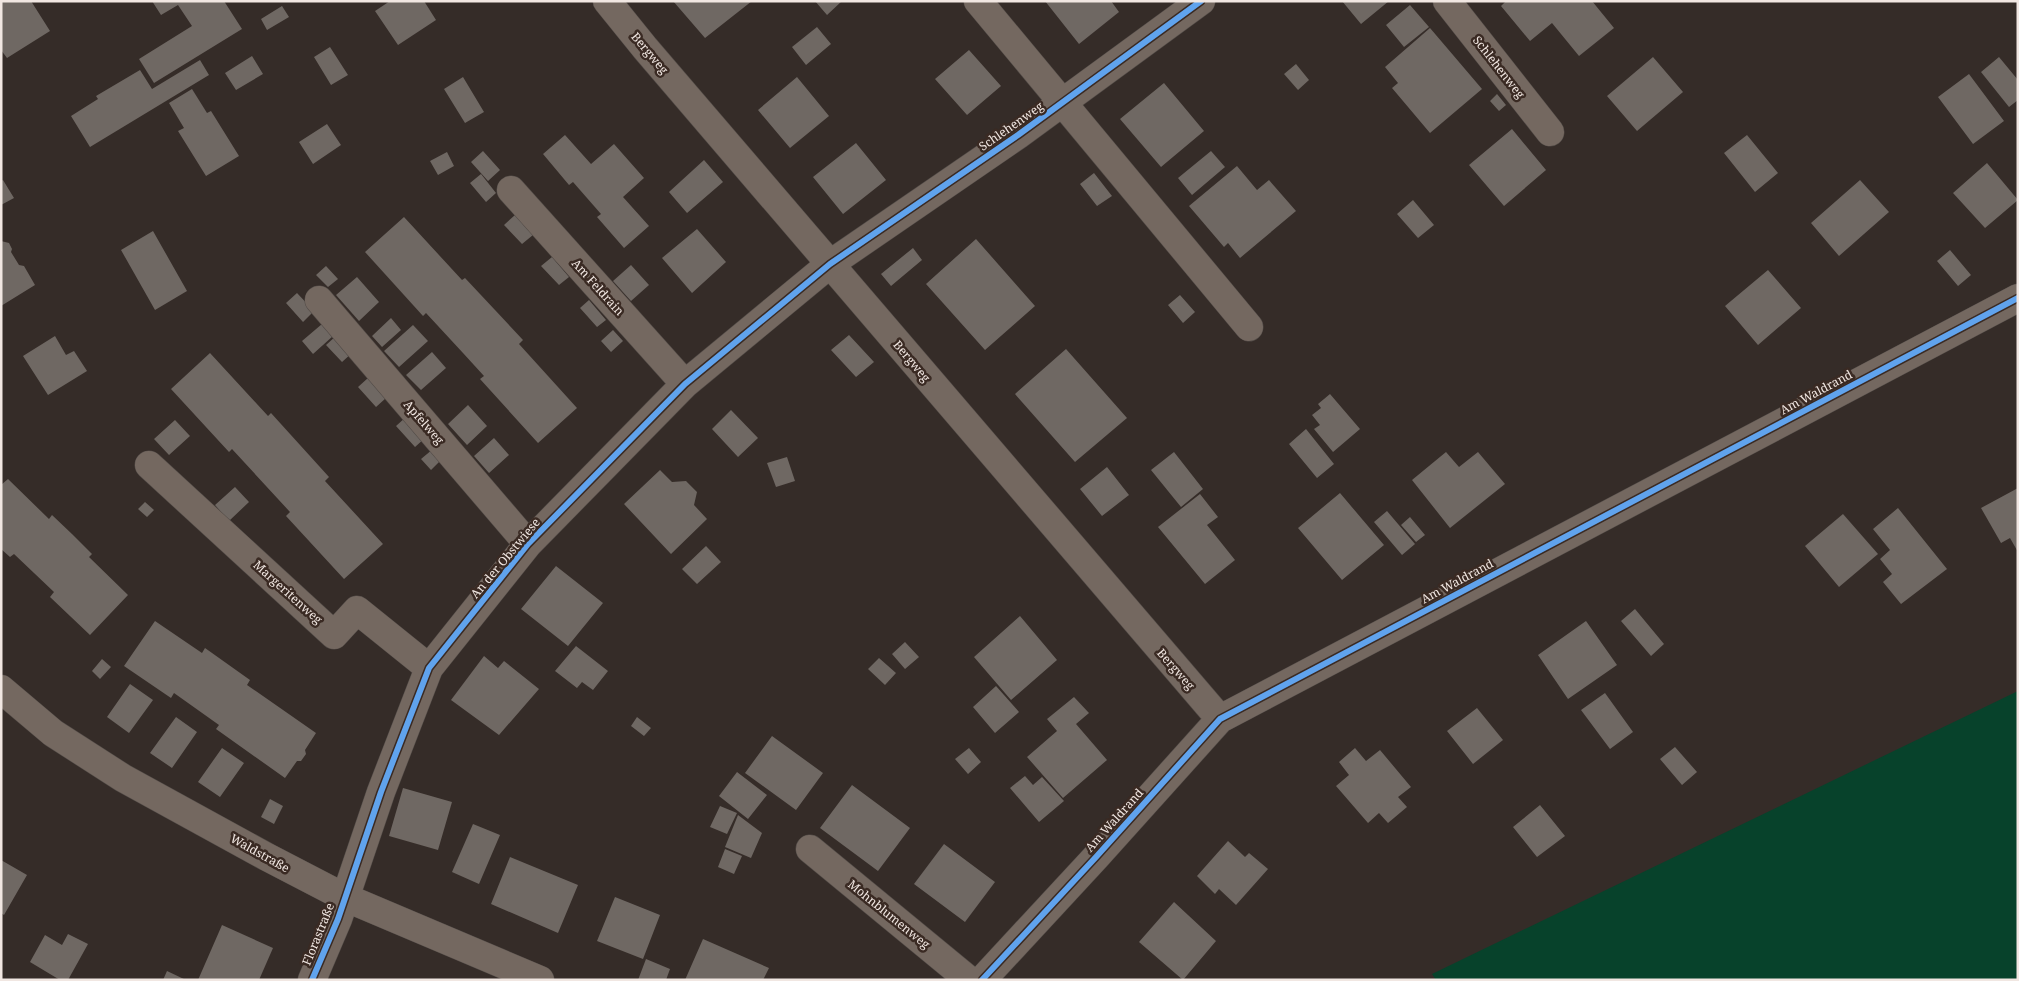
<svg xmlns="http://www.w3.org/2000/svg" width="2019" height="981" viewBox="0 0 2019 981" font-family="'Noto Serif',serif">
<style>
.green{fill:#07422b}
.building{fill:#6f6863}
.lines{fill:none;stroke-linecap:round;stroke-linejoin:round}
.street-casing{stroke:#524b47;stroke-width:29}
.street{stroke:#746860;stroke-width:28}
.cycleway-casing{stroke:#3a2a23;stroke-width:9}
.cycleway{stroke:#60a3ed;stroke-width:6}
.labels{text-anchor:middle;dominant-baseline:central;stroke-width:5;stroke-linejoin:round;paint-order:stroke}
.street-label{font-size:12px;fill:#f1e7e2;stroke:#3a2a23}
</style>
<rect width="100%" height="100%" fill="#352c28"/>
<!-- green -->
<path class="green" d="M 2018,691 L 2018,980 L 1436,980 L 1432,974 Z"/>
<!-- building -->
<path class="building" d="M 1,1 L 31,1 L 50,31 L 7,58 L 1,50 Z
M 152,1 L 224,1 L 242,29 L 154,83 L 139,59 L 192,26 L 178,5 L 161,15 Z
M 390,1 L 424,1 L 436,20 L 398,45 L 375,11 Z
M 673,1 L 752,1 L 705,38 Z
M 815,1 L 842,1 L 827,15 Z
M 1045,1 L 1111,1 L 1119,12 L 1079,44 Z
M 1342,1 L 1389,1 L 1361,24 Z
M 1506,1 L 1592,1 L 1614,28 L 1579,56 L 1552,23 L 1530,41 L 1501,6 Z
M 1410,5 L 1429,27 L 1404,47 L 1386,25 Z
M 282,6 L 289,17 L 267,30 L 261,19 Z
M 817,27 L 831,44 L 806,65 L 792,47 Z
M 1430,28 L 1482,89 L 1430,133 L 1392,88 L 1398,83 L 1385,67 Z
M 330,47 L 348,75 L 331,85 L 314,57 Z
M 969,50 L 1001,86 L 967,115 L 935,79 Z
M 252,56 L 263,74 L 236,90 L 225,73 Z
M 1653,57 L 1683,92 L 1637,131 L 1607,96 Z
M 1999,57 L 2018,80 L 2018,100 L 2009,107 L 1981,72 Z
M 200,60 L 209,75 L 90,147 L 71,116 L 98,99 L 96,96 L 140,70 L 152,89 Z
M 1296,64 L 1309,80 L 1298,90 L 1284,74 Z
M 1969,74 L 2004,121 L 1973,144 L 1938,97 Z
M 463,77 L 484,112 L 465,123 L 444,89 Z
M 797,77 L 829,116 L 790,148 L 758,110 Z
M 1164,83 L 1204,131 L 1161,167 L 1120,119 Z
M 192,89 L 207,113 L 211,111 L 239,156 L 206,176 L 178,131 L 184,128 L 169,103 Z
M 1497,94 L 1506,105 L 1499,111 L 1490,101 Z
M 327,124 L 341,145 L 313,164 L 299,142 Z
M 1512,129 L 1546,170 L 1504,206 L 1469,165 Z
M 565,135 L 591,164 L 614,144 L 644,178 L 623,197 L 649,226 L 624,248 L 597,217 L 601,214 L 573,182 L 569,185 L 543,154 Z
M 1747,135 L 1778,173 L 1755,192 L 1724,153 Z
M 856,143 L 886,180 L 843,214 L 813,177 Z
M 483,151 L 500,170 L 488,181 L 471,162 Z
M 1211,151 L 1225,167 L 1192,195 L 1178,178 Z
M 447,152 L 454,166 L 438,175 L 430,161 Z
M 704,160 L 723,182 L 687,213 L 669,192 Z
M 1987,163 L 2018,200 L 1985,228 L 1953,193 Z
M 1237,166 L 1257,190 L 1269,180 L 1296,211 L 1240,258 L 1228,243 L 1224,247 L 1189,206 Z
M 1094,173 L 1112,196 L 1097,206 L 1080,184 Z
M 481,174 L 496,193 L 486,202 L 470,183 Z
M 3,180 L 14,198 L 1,205 L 1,181 Z
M 1860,180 L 1889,212 L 1839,256 L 1811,223 Z
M 1413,200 L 1434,225 L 1418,238 L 1397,214 Z
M 515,215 L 533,235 L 522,244 L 504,225 Z
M 404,217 L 462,280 L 465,278 L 523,340 L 519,344 L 577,408 L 538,443 L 480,379 L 484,376 L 463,353 L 426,313 L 423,316 L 365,252 Z
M 697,229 L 726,262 L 692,293 L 662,258 Z
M 153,231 L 187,291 L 155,310 L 121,250 Z
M 976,239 L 1035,306 L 985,350 L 926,284 Z
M 1,241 L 9,243 L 12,249 L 11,252 L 19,265 L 24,266 L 35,285 L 1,306 Z
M 913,248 L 922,260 L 891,286 L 881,274 Z
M 1950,250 L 1971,275 L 1958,286 L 1937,261 Z
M 552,257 L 569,277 L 559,285 L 541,266 Z
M 631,265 L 649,285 L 631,301 L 613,281 Z
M 326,266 L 338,279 L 328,287 L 316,275 Z
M 1768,270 L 1801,308 L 1758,345 L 1725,306 Z
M 357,277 L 379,302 L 359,321 L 336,295 Z
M 297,293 L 314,311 L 303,322 L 286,303 Z
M 1180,295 L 1195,312 L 1183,323 L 1168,305 Z
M 589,300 L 606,320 L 597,327 L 580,308 Z
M 391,318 L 401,330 L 382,347 L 372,336 Z
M 322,324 L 333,336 L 313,354 L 302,341 Z
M 413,325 L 428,341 L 399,367 L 384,351 Z
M 613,330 L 623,341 L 611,352 L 601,341 Z
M 849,335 L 874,362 L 856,377 L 831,350 Z
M 55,336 L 66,355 L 74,351 L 87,371 L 48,395 L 23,356 Z
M 336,336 L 352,353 L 342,362 L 326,345 Z
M 1066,349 L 1127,418 L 1075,462 L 1015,394 Z
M 432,352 L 446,368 L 421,390 L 406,375 Z
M 210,353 L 268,416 L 271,413 L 329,477 L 325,481 L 383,544 L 344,579 L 286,516 L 290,512 L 232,449 L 229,452 L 171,389 Z
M 368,378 L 386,398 L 376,407 L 358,387 Z
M 1330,394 L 1360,429 L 1333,452 L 1314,429 L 1320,425 L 1312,415 L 1321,408 L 1318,404 Z
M 468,405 L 487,426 L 467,445 L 448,424 Z
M 731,410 L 758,438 L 738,457 L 712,429 Z
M 406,417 L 425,438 L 415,447 L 396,426 Z
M 175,420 L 190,436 L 169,455 L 154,439 Z
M 1306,429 L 1334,464 L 1317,478 L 1289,444 Z
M 494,438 L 509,455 L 489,473 L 474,456 Z
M 433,449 L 442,459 L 431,470 L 421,459 Z
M 1174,452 L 1203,489 L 1181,507 L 1151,470 Z
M 1446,452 L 1459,467 L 1478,452 L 1505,484 L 1450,528 L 1412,480 Z
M 787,457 L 795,481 L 776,487 L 767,463 Z
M 1107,467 L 1129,495 L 1102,516 L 1080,489 Z
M 660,470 L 672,482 L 686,481 L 697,492 L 694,505 L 707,519 L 671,554 L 624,504 Z
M 8,479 L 49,519 L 52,515 L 72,534 L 92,554 L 89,557 L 128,595 L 90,635 L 50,597 L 54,592 L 14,554 L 10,557 L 1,549 L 1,485 Z
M 235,487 L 249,502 L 229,521 L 215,505 Z
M 2018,488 L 2018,552 L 2010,538 L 2001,543 L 1981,508 Z
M 1340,493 L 1384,545 L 1342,580 L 1298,528 Z
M 1200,494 L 1218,517 L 1207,525 L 1235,560 L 1205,584 L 1158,527 Z
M 145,502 L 154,510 L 147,517 L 138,509 Z
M 1898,508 L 1947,569 L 1901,604 L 1883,582 L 1892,574 L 1880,559 L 1890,550 L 1873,529 Z
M 1387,511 L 1415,544 L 1402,555 L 1374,522 Z
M 1843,514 L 1878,554 L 1839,587 L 1805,546 Z
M 1410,517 L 1425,535 L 1416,542 L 1401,525 Z
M 706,546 L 721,562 L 697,584 L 682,569 Z
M 556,566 L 603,603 L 568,646 L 521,609 Z
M 1635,609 L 1664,644 L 1651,656 L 1621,621 Z
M 1020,616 L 1057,660 L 1011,700 L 974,657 Z
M 155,621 L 202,653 L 205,648 L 250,680 L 247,685 L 316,733 L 305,750 L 306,754 L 301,761 L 297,761 L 285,778 L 216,729 L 219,725 L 174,693 L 171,698 L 124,666 Z
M 1586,621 L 1617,665 L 1568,699 L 1538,655 Z
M 905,642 L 919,657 L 905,669 L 892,654 Z
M 576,646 L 608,671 L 593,690 L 582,682 L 577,688 L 555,671 Z
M 484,656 L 498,668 L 504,661 L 539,689 L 499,735 L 451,700 Z
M 879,658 L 896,673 L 885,685 L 868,669 Z
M 102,659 L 111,667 L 100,679 L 92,671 Z
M 130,684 L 153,700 L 129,733 L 107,717 Z
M 996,686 L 1019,712 L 995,733 L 973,707 Z
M 1605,693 L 1633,732 L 1610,749 L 1581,710 Z
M 1074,697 L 1089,713 L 1076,724 L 1107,760 L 1063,798 L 1027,757 L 1057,731 L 1047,719 Z
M 1477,708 L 1503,740 L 1473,764 L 1447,731 Z
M 176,717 L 197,732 L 172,768 L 150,753 Z
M 637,717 L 651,728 L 644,736 L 631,726 Z
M 772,736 L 823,773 L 796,810 L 745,773 Z
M 1675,747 L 1697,772 L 1682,785 L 1660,759 Z
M 222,748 L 244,763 L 220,797 L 198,782 Z
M 969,748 L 981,762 L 968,774 L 955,759 Z
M 1355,748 L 1366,761 L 1380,750 L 1411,787 L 1398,797 L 1407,807 L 1388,823 L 1379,813 L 1368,823 L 1336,786 L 1349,775 L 1339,762 Z
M 737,772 L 767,795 L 748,819 L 719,796 Z
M 1025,776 L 1033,785 L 1042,777 L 1064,801 L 1039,822 L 1010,788 Z
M 852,785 L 910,828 L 878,871 L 820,828 Z
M 403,788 L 452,802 L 438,850 L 389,836 Z
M 270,799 L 283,806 L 274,824 L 261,817 Z
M 1540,805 L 1565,836 L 1537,857 L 1513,827 Z
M 720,806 L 737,813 L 727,834 L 710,827 Z
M 738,815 L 762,833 L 751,858 L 725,847 Z
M 473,824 L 500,835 L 479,884 L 452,872 Z
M 1228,841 L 1245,857 L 1249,853 L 1268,869 L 1236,905 L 1219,889 L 1215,894 L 1197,876 Z
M 944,844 L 995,882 L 965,922 L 914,884 Z
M 725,849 L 742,856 L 734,874 L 718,867 Z
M 510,857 L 578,885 L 558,933 L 491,904 Z
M 1,860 L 27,875 L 4,915 L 1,913 Z
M 615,897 L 660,915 L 643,959 L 597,941 Z
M 1174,902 L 1216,941 L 1183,980 L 1139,942 Z
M 222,925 L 273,948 L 259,980 L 198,980 Z
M 68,934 L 88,944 L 68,980 L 60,980 L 30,962 L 45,935 L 62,945 Z
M 703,939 L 769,968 L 763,980 L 685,980 Z
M 646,959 L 670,969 L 666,980 L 638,980 Z
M 167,971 L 186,980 L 163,980 Z"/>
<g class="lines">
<defs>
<path id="street" d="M 607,1 L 645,48 L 1220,719
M 978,1 L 1249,327
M 1447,1 L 1550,132
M 511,190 L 685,384
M 319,300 L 528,544
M 149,465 L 334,635 L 357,610 L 429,668
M 1,689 L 53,733 L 123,778 L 267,857 L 344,897 L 540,980
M 810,849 L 969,980
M 312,980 L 338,919 L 381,792 L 429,668 L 528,544 L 685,384 L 830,264 L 1018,135 L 1201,1
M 982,980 L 1096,857 L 1220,719 L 2018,298"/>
</defs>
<!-- street casing -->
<use href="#street" class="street-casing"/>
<!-- street -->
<use href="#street" class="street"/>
<defs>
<path id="cycleway" d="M 312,980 L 338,919 L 381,792 L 429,668 L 528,544 L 685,384 L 830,264 L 1018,135 L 1201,1
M 982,980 L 1096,857 L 1220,719 L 2018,298"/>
</defs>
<!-- cycleway casing -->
<use href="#cycleway" class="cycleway-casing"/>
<!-- cycleway -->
<use href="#cycleway" class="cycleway"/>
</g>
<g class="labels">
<!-- street labels -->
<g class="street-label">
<text transform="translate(650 53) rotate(50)">Bergweg</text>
<text transform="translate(1499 67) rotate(52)">Schlehenweg</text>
<text transform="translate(1011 126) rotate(-35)">Schlehenweg</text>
<text transform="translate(598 287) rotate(48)">Am Feldrain</text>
<text transform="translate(912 361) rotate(50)">Bergweg</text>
<text transform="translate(1816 392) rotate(-28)">Am Waldrand</text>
<text transform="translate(424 422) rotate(49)">Apfelweg</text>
<text transform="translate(505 558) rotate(-50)">An der Obstwiese</text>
<text transform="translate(1457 581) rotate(-28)">Am Waldrand</text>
<text transform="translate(288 592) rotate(42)">Margeritenweg</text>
<text transform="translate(1176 669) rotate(49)">Bergweg</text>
<text transform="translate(1114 820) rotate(-48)">Am Waldrand</text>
<text transform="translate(260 853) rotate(29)">Waldstraße</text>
<text transform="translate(889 914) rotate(39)">Mohnblumenweg</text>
<text transform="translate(318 934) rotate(-68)">Florastraße</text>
</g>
</g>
<!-- border -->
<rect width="2019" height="981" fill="none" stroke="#f1e7e2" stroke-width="5"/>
</svg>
